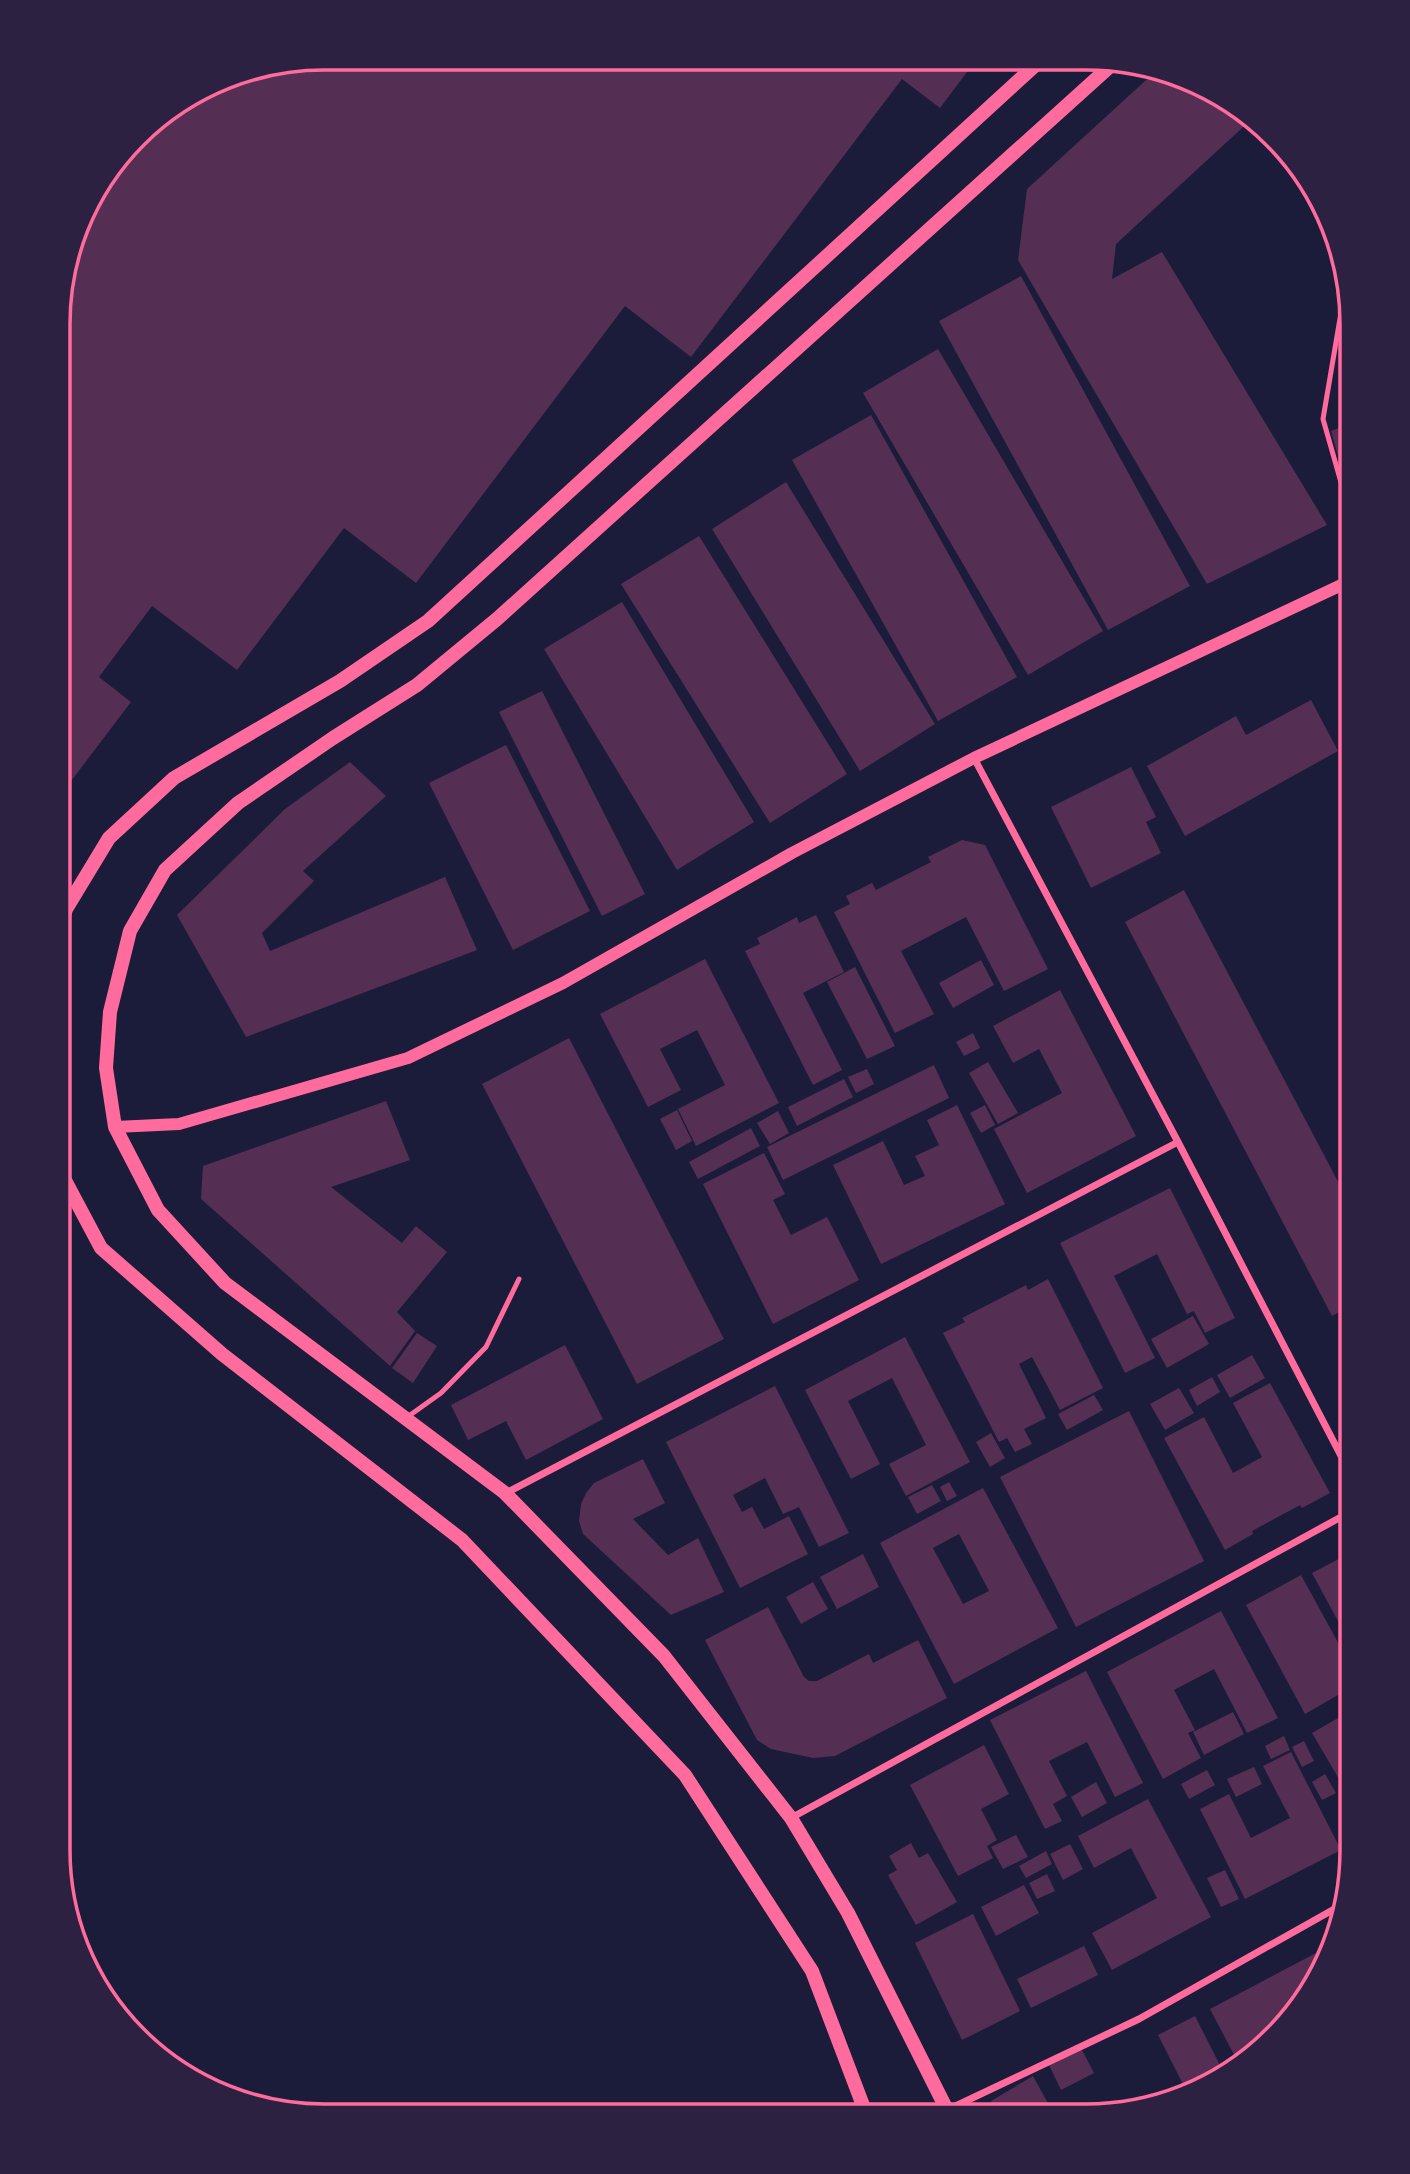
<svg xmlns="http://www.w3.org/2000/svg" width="1410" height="2174" viewBox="0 0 1410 2174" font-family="'Sofia Sans Condensed',sans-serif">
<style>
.building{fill:#542f53;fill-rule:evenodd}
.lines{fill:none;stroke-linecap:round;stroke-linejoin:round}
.service{stroke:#ff6b9d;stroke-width:5}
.minor{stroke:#ff6b9d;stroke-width:7}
.tertiary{stroke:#ff6b9d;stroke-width:12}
.secondary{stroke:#ff6b9d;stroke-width:14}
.rim{fill:none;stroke:#ff6b9d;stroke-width:3.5}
</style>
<rect width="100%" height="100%" fill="#1b1b3a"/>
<!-- building -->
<path class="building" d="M 324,58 L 976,60 L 940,108 L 902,79 L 691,357 L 625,306 L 416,583 L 344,528 L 237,670 L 152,606 L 99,677 L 131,702 L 59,797 L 60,290 L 85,206 L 148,124 L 222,78 Z
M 1157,70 L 1188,78 L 1248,113 L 1253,118 L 1116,244 L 1112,279 L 1162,252 L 1327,525 L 1207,584 L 1018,260 L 1027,189 Z
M 1021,276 L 1190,586 L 1108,630 L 939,321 Z
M 938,349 L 1103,631 L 1028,675 L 863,393 Z
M 871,415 L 1017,677 L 938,721 L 792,460 Z
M 1352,423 L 1352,502 L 1351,502 L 1331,431 Z
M 786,482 L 935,724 L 860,771 L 712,529 Z
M 699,536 L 847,774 L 770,823 L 621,584 Z
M 622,602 L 754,822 L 677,870 L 544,649 Z
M 542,691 L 645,894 L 602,916 L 499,712 Z
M 1311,700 L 1338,751 L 1185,836 L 1147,766 L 1236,716 L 1246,735 Z
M 506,745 L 590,911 L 513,950 L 429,783 Z
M 350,762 L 386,796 L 303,871 L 314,881 L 262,933 L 270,951 L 445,877 L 477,950 L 246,1037 L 177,915 L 285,809 Z
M 1131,767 L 1156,817 L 1146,822 L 1161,853 L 1091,888 L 1051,807 Z
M 962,840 L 985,845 L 1048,969 L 1004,991 L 966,917 L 901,951 L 934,1014 L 895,1033 L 834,912 L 850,904 L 846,896 L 872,883 L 876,890 L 931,862 L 928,857 Z
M 1184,890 L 1352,1208 L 1352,1305 L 1332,1316 L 1125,922 Z
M 816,915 L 844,972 L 803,993 L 842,1070 L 813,1085 L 745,951 L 760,944 L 757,938 L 797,917 L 799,923 Z
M 705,959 L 779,1103 L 696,1146 L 678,1109 L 725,1085 L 697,1030 L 660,1049 L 681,1090 L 648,1107 L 600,1014 Z
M 981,960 L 994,985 L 953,1008 L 939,983 Z
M 855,967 L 895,1046 L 867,1059 L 827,982 Z
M 1060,990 L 1136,1136 L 1027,1193 L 994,1129 L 1062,1093 L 1039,1049 L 1013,1063 L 993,1026 Z
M 973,1033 L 980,1048 L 964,1056 L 956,1042 Z
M 569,1038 L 724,1339 L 637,1384 L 482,1084 Z
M 988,1062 L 1018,1113 L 998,1124 L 969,1073 Z
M 934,1065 L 949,1098 L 783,1180 L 767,1147 Z
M 867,1069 L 874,1084 L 856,1093 L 848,1077 Z
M 844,1079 L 853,1097 L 797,1126 L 788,1107 Z
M 386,1101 L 410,1160 L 331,1187 L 402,1243 L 416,1226 L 447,1252 L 397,1312 L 415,1331 L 390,1366 L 201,1199 L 203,1166 Z
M 957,1105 L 1005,1204 L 881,1264 L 833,1165 L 883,1141 L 904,1185 L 925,1176 L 915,1156 L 939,1145 L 927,1120 Z
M 985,1105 L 995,1125 L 981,1133 L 970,1113 Z
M 677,1110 L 692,1141 L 676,1150 L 660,1119 Z
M 778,1111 L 789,1133 L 770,1144 L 757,1123 Z
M 751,1128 L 760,1146 L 698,1179 L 689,1162 Z
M 764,1153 L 785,1194 L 773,1200 L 791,1235 L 827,1217 L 859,1280 L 773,1324 L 703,1184 Z
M 1170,1188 L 1235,1318 L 1205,1333 L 1194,1311 L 1187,1314 L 1157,1254 L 1114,1276 L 1155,1358 L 1125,1373 L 1060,1243 Z
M 1048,1279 L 1103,1388 L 1060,1410 L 1032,1357 L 1019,1364 L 1046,1418 L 1024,1429 L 1032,1444 L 1015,1452 L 1007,1438 L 999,1442 L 943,1333 L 965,1322 L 962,1318 L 1026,1285 L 1028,1290 Z
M 1193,1316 L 1209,1344 L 1167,1368 L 1151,1339 Z
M 417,1333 L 437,1346 L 413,1383 L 392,1368 Z
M 905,1337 L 970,1462 L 906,1496 L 889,1464 L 926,1445 L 892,1378 L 848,1401 L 880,1464 L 851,1479 L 805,1390 Z
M 565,1345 L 603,1419 L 526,1460 L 506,1421 L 468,1440 L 451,1405 Z
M 1252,1355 L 1265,1378 L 1230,1398 L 1217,1375 Z
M 1212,1377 L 1220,1392 L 1197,1406 L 1189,1390 Z
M 1270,1383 L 1330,1493 L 1302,1508 L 1300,1505 L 1252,1531 L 1253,1534 L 1225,1550 L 1164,1438 L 1204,1417 L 1233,1473 L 1262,1457 L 1233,1403 Z
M 775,1386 L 849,1533 L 819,1547 L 799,1507 L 783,1514 L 765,1478 L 733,1495 L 742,1512 L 752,1507 L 764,1529 L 789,1516 L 808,1554 L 740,1588 L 666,1442 Z
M 1179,1388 L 1194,1413 L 1165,1430 L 1150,1404 Z
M 1094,1395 L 1103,1410 L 1067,1430 L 1058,1414 Z
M 1129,1411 L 1204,1561 L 1076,1627 L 1000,1477 Z
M 991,1433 L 1005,1458 L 990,1467 L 976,1442 Z
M 643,1459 L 665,1503 L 633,1519 L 668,1555 L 698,1538 L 724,1592 L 671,1615 L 583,1534 L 579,1521 L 581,1504 L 586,1493 L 594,1483 Z
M 949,1482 L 957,1496 L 947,1501 L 940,1487 Z
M 932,1485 L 941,1501 L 917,1514 L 908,1497 Z
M 983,1488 L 1058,1628 L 954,1684 L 880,1543 ZM 959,1534 L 989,1591 L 963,1604 L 933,1548 Z
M 1352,1552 L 1352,1647 L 1312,1573 Z
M 863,1554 L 879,1587 L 837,1609 L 820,1577 Z
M 1301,1575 L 1352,1668 L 1352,1687 L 1305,1714 L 1246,1605 Z
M 813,1582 L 828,1609 L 801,1624 L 786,1597 Z
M 768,1607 L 804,1677 L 809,1681 L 817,1681 L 869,1654 L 873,1663 L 918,1640 L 947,1698 L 835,1756 L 813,1758 L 771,1749 L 757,1740 L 705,1640 Z
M 1221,1611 L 1278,1718 L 1247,1733 L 1214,1669 L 1174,1690 L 1195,1730 L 1188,1733 L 1201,1758 L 1163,1779 L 1107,1672 Z
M 1086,1671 L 1143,1783 L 1115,1797 L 1087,1742 L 1049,1761 L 1067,1796 L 1053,1804 L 1062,1821 L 1045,1829 L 990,1720 Z
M 1352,1710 L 1352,1771 L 1339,1779 L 1312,1733 Z
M 1233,1712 L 1244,1734 L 1204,1755 L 1193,1732 Z
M 1284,1736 L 1290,1750 L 1271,1759 L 1265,1746 Z
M 1304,1741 L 1314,1761 L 1302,1767 L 1292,1747 Z
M 984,1745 L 1009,1794 L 981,1809 L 997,1840 L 987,1846 L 993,1858 L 958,1876 L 910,1785 Z
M 1291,1752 L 1341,1850 L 1245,1899 L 1200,1809 L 1229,1794 L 1251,1838 L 1290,1818 L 1263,1766 Z
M 1254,1767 L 1262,1784 L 1236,1797 L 1227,1779 Z
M 1207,1770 L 1215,1785 L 1189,1799 L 1181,1784 Z
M 1325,1774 L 1336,1793 L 1322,1800 L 1312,1782 Z
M 1096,1782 L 1107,1803 L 1082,1817 L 1071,1797 Z
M 1148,1799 L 1211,1917 L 1112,1970 L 1092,1933 L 1157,1898 L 1131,1848 L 1094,1868 L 1078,1836 Z
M 1016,1835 L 1028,1857 L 1003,1869 L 991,1847 Z
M 911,1843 L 919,1858 L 928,1853 L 957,1902 L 916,1925 L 888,1875 L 897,1870 L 889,1856 Z
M 1070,1844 L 1083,1869 L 1063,1880 L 1050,1854 Z
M 1046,1851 L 1052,1864 L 1026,1878 L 1019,1866 Z
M 1225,1870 L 1239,1899 L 1221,1907 L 1207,1878 Z
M 1047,1874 L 1055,1891 L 1037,1899 L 1029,1883 Z
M 1024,1885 L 1039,1913 L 996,1936 L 981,1907 Z
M 973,1914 L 1020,2011 L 962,2040 L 915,1943 Z
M 1335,1943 L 1307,1998 L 1248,2061 L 1240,2066 L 1210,2009 Z
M 1084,1946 L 1098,1975 L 1031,2008 L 1017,1979 Z
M 1195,2016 L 1225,2075 L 1189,2096 L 1158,2035 Z
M 1081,2048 L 1094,2073 L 1061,2090 L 1049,2065 Z
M 1033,2076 L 1049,2105 L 1029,2116 L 999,2116 L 991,2101 Z"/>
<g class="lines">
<!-- service -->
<path class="service" d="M 1345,289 L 1323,419 L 1352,521
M 406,1418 L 441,1393 L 486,1347 L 519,1279"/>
<!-- minor -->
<path class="minor" d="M 974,758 L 1178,1142 L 1352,1477
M 506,1493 L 1178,1142
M 791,1818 L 1352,1511
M 947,2110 L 1139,2019 L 1345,1903"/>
<!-- tertiary -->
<path class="tertiary" d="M 115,1127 L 179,1124 L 408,1058 L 563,983 L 792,853 L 974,758 L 1352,580"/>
<!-- secondary -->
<path class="secondary" d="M 59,934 L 66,909 L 109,838 L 174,778 L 340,681 L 428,621 L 1041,60
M 59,1169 L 101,1248 L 222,1354 L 462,1540 L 685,1775 L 812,1971 L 867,2116
M 945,2116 L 947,2110 L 848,1913 L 791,1818 L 664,1656 L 505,1493 L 225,1283 L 158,1210 L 115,1127 L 106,1068 L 110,1012 L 130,931 L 165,870 L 238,803 L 333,738 L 417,685 L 497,619 L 1117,60"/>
</g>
<!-- crop -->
<path d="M0 0H1410V2174H0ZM324 70H1086A254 254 0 0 1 1340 324V1850A254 254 0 0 1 1086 2104H324A254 254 0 0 1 70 1850V324A254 254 0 0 1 324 70Z" fill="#2d2142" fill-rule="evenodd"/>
<path class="rim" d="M324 70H1086A254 254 0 0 1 1340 324V1850A254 254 0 0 1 1086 2104H324A254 254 0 0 1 70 1850V324A254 254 0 0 1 324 70Z"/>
</svg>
